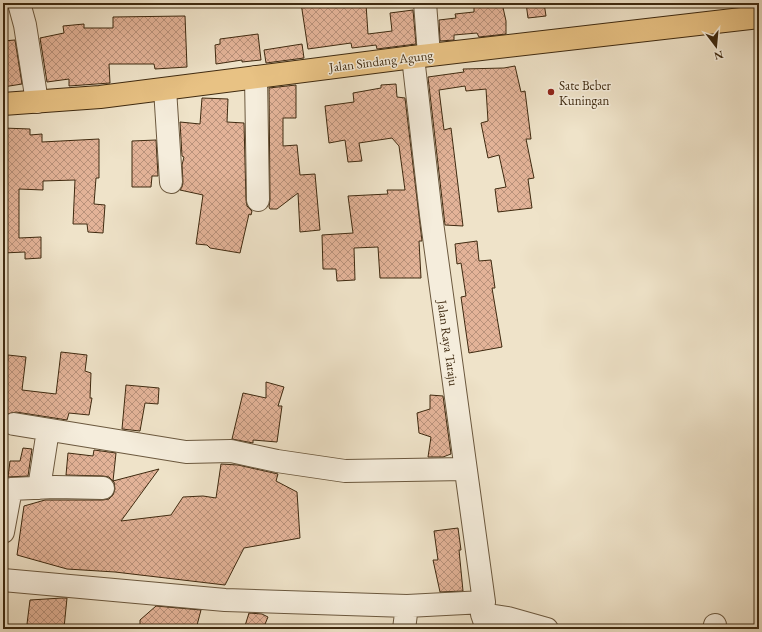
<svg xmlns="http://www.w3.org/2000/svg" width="762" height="632" viewBox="0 0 762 632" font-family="'EB Garamond',serif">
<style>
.building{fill:url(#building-cross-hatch);stroke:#3f2a10}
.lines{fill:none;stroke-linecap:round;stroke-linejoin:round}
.minor-casing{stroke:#6b583e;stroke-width:24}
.major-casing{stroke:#3f2a10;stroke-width:24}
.minor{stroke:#f5eddc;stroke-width:22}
.major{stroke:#e8c284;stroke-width:22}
.poi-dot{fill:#8f2418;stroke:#f5eddc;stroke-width:1.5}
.labels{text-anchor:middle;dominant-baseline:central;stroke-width:3;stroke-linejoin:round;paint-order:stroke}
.street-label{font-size:13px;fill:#3f2a10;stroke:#f5eddc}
.poi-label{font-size:13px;fill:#3f2a10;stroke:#f5eddc;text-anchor:start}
</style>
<defs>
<pattern id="building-cross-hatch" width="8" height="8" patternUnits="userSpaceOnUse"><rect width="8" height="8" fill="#e3b398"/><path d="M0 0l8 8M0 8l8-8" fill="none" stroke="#b9927b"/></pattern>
</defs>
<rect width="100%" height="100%" fill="#efe3c9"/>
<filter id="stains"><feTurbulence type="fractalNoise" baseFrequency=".005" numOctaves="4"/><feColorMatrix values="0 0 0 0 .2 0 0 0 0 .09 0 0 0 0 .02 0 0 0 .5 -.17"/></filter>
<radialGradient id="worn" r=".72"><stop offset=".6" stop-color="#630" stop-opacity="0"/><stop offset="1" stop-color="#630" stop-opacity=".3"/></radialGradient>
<!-- building -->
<path class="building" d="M 301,3 L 338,3 L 338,6 L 366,4 L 368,34 L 392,31 L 390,13 L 413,10 L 416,44 L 377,49 L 376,45 L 352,48 L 351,43 L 308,49 Z
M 493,3 L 502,3 L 506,21 L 506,34 L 479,37 L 477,33 L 454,35 L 454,40 L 440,41 L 439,20 L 456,18 L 455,14 L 474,12 L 474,5 Z
M 526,3 L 544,3 L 546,16 L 528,18 Z
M 185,16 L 187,67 L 155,69 L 154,64 L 109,64 L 110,83 L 69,86 L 69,79 L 47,82 L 40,38 L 64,33 L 63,26 L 84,24 L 84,28 L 113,28 L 113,17 Z
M 258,34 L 261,60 L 242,62 L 242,60 L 216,64 L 215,45 L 220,44 L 220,39 Z
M 15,40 L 22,84 L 3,87 L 3,41 Z
M 302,44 L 304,58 L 266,63 L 264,50 Z
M 515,66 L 521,92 L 525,91 L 531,139 L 526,139 L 534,178 L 528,179 L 532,208 L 498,212 L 495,189 L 506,187 L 499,155 L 488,158 L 481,123 L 488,121 L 486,89 L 466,91 L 465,86 L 439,90 L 444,130 L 451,128 L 463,226 L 445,225 L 428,77 L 464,72 L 463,69 L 504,68 Z
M 396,84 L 397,97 L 405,98 L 422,241 L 419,241 L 421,278 L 380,278 L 378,247 L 354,248 L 355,280 L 337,281 L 336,269 L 323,269 L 322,235 L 353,233 L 348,196 L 388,194 L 387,190 L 405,190 L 399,146 L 392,138 L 359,143 L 362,161 L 348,162 L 345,140 L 329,143 L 325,106 L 354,102 L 353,93 L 381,88 L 381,85 Z
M 296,85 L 296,118 L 283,118 L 283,146 L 297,145 L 300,175 L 315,174 L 320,230 L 300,232 L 298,193 L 277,209 L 270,209 L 269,207 L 270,200 L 269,88 Z
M 202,98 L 228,99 L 227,122 L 244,123 L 246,200 L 247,206 L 252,211 L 251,215 L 249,214 L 240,253 L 210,248 L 207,245 L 196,244 L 203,195 L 180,190 L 182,187 L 183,182 L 182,165 L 184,157 L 182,156 L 180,122 L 200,124 Z
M 3,128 L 30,129 L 30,135 L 42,134 L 42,142 L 99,139 L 99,178 L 96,178 L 94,204 L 105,205 L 103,233 L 88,232 L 87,224 L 73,224 L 75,180 L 43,181 L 43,190 L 19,189 L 19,238 L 41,237 L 41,258 L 25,259 L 25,252 L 3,253 Z
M 156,140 L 158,176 L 152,176 L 151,187 L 132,187 L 132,141 Z
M 477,241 L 479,261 L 491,260 L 495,288 L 492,288 L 502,347 L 469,353 L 461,297 L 466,296 L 461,263 L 457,264 L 455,244 Z
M 61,352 L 87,355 L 85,371 L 91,373 L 90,398 L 92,398 L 89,415 L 69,413 L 67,420 L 16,412 L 8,414 L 3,413 L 3,371 L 7,371 L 8,355 L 26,357 L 22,390 L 56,394 Z
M 266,382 L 284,387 L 278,406 L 282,406 L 277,442 L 253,440 L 253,443 L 232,439 L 243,393 L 266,398 Z
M 126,385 L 159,388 L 158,404 L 145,403 L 140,431 L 122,429 Z
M 430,395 L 443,396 L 451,454 L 443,457 L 428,457 L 431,437 L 419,433 L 417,413 L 430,409 Z
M 23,448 L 32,449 L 28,476 L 8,477 L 10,461 L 20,461 Z
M 94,450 L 116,453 L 113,481 L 159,469 L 121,521 L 171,515 L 183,497 L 203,496 L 216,498 L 221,464 L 238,465 L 278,474 L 276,481 L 297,492 L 300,538 L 244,548 L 225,585 L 115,572 L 67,569 L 17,555 L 24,506 L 45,500 L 103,500 L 109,499 L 113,495 L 115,489 L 114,482 L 109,477 L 103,476 L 66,475 L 68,453 L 93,456 Z
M 458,528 L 461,550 L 459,550 L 463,591 L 440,592 L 433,560 L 438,560 L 434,531 Z
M 62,598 L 67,598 L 64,628 L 47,629 L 27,624 L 30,600 Z
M 156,606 L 201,610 L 196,629 L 140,629 L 140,620 Z
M 249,613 L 262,614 L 268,617 L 263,629 L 244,629 Z"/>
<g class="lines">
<defs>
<path id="minor" d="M 19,3 L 25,25 L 37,102
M 425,3 L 429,55
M 413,57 L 431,215 L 484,602 L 482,614 L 487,629
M 256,77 L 258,200
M 165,89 L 171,182
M 14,424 L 186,452 L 231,451 L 277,461 L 345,471 L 465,469
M 39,488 L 48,430
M 3,532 L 11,489 L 55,487 L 103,488
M 3,580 L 225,600 L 407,606 L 484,602
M 482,614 L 508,618 L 547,629
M 404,629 L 407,606
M 714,629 L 715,625"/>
<path id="major" d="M 3,104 L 100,97 L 413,57 L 759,17"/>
</defs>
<!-- minor casing -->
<use href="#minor" class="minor-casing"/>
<!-- major casing -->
<use href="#major" class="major-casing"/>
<!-- minor -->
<use href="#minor" class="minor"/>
<!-- major -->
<use href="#major" class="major"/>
</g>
<!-- markers -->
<circle class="poi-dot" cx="551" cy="92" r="4"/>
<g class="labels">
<!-- street labels -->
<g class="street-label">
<text transform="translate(381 61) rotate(-7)">Jalan Sindang Agung</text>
<text transform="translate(448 343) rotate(82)">Jalan Raya Taraju</text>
</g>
<!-- poi labels -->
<g class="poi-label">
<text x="559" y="85">Sate Beber<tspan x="559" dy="15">Kuningan</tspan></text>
</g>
</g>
<!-- margin -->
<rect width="762" height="632" fill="none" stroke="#efe3c9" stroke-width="16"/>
<rect x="4" y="4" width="754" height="624" fill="none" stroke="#3f2a10" stroke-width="2"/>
<rect x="8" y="8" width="746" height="616" fill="none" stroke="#3f2a10"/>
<!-- north arrow -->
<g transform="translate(716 46) rotate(164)" stroke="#f5eddc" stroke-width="3" paint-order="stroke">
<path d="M0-3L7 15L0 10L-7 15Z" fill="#3f2a10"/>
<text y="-6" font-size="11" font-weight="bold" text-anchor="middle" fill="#3f2a10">N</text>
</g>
<rect width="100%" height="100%" filter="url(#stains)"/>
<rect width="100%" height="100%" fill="url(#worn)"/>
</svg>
